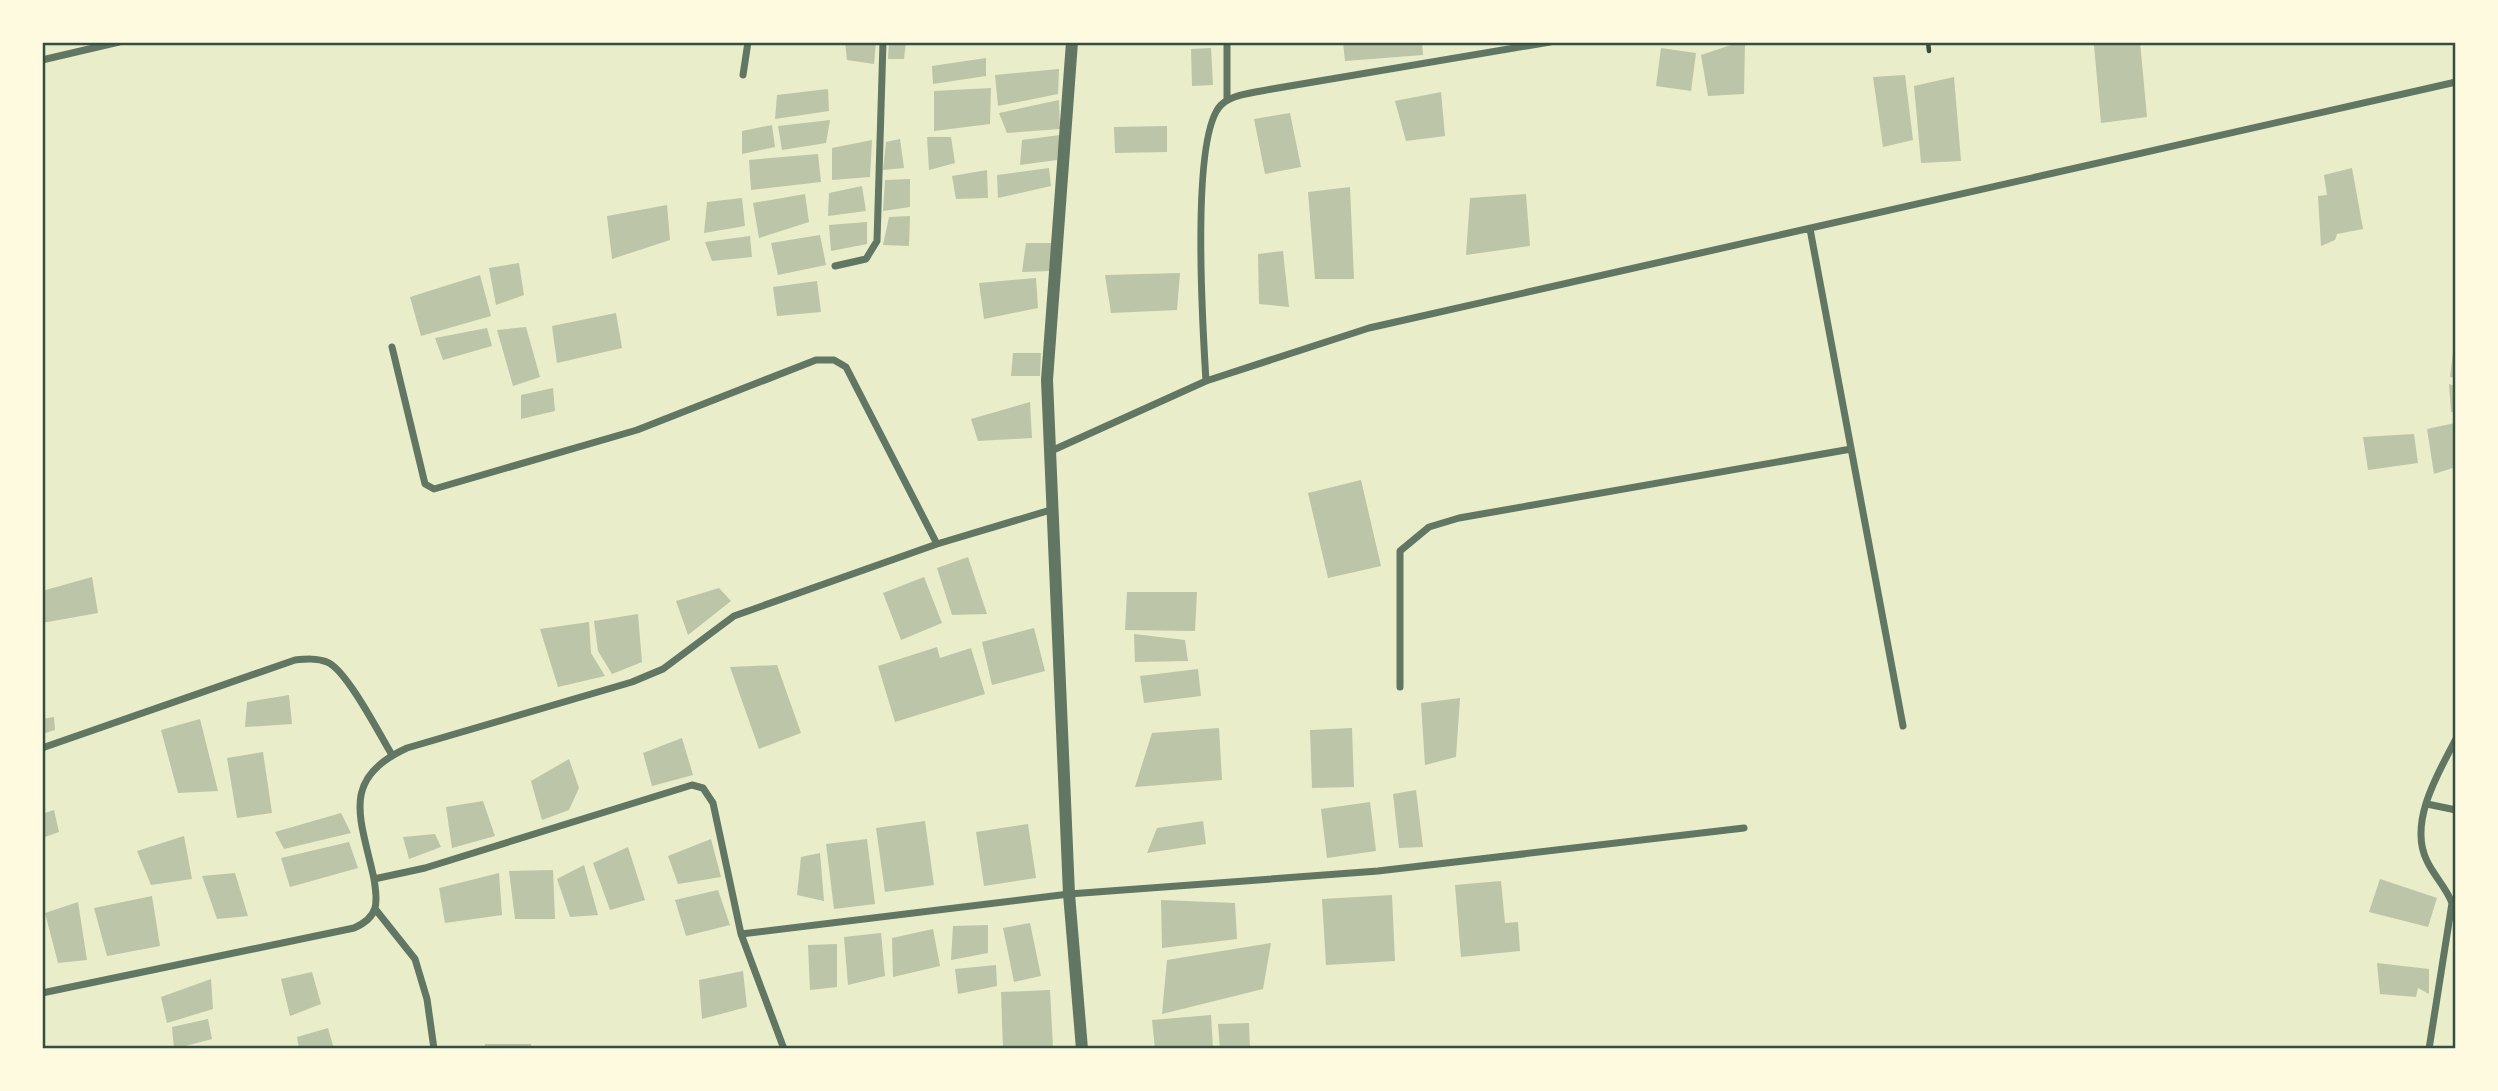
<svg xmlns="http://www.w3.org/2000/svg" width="2498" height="1091" viewBox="0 0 2498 1091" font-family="'Fira Sans Condensed',sans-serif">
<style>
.building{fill:#bcc5a7}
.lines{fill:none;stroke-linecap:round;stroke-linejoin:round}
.path{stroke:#344e41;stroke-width:4.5}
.minor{stroke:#617663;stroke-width:7}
.tertiary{stroke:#617663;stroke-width:12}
.neatline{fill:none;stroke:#344e41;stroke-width:2.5}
</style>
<rect width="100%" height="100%" fill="#e9edc9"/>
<!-- building -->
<path class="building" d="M 845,42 L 876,42 L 874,64 L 847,60 Z
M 889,42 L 906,42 L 904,59 L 888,59 Z
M 1343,42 L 1422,42 L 1423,55 L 1345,61 Z
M 1740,42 L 1745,42 L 1744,94 L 1708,96 L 1701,55 Z
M 2114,42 L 2140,42 L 2147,117 L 2101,123 L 2094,45 Z
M 1211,48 L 1213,85 L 1192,86 L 1191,49 Z
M 1661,48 L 1696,53 L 1691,91 L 1656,86 Z
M 986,58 L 986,76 L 933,84 L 932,66 Z
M 1059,69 L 1058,94 L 998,106 L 995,75 Z
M 1905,75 L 1913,140 L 1883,147 L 1873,77 Z
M 1954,77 L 1961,161 L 1921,163 L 1914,86 Z
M 991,88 L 990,124 L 934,131 L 934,91 Z
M 828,89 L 829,111 L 775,119 L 777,95 Z
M 1441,92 L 1445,136 L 1406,141 L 1395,101 Z
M 1059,100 L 1060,129 L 1007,133 L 999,113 Z
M 1290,113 L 1301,167 L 1265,174 L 1254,119 Z
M 830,120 L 826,143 L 782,150 L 778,126 Z
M 772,125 L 775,147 L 742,154 L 742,131 Z
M 1167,126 L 1167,152 L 1115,153 L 1114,127 Z
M 1060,135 L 1057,160 L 1020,165 L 1022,140 Z
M 927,137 L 951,137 L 955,163 L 929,170 Z
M 900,139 L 904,168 L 883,170 L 886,142 Z
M 872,140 L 870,177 L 832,180 L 832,148 Z
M 818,154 L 821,182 L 751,190 L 749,160 Z
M 1049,168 L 1051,186 L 998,198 L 997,175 Z
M 2352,168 L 2363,229 L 2337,234 L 2335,240 L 2321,246 L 2318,196 L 2327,195 L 2324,175 Z
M 987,170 L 988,198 L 956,199 L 952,176 Z
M 910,179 L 910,207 L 883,211 L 885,180 Z
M 862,186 L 866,211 L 828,216 L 829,193 Z
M 1350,187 L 1354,279 L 1315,279 L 1308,192 Z
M 805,194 L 809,222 L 759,238 L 753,203 Z
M 1526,194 L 1530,246 L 1466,255 L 1470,198 Z
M 742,198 L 745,226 L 704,233 L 707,202 Z
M 667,205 L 670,240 L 612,259 L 607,216 Z
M 910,216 L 909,246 L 883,245 L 889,217 Z
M 867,222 L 867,244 L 831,251 L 829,225 Z
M 820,235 L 826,265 L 778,275 L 771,243 Z
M 750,236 L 752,257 L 712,261 L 705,242 Z
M 1026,243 L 1052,243 L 1050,271 L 1022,272 Z
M 1283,251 L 1289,307 L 1259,304 L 1258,254 Z
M 519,263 L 524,295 L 496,305 L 489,268 Z
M 1180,273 L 1177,310 L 1111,313 L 1105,275 Z
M 480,275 L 491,316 L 421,336 L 410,297 Z
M 1036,278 L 1038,308 L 984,319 L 979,283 Z
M 817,281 L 821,312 L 777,316 L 773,287 Z
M 616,313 L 622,348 L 557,363 L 552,326 Z
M 526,327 L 540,377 L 513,386 L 497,330 Z
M 487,328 L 492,346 L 443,360 L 435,338 Z
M 2453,352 L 2456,352 L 2456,378 L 2450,377 Z
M 1013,353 L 1041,353 L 1040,376 L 1011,376 Z
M 2449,384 L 2456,386 L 2456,413 L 2451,412 Z
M 553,388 L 555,411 L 521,419 L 521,395 Z
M 1030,402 L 1032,438 L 978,441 L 971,419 Z
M 2455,423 L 2456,467 L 2434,474 L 2427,429 Z
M 2414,434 L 2418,463 L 2368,470 L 2363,437 Z
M 1361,480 L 1381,566 L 1328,578 L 1308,493 Z
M 968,557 L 987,614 L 952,615 L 937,568 Z
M 92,577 L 98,613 L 42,623 L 42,591 Z
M 924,577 L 942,623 L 901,640 L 883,593 Z
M 719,588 L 731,601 L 688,635 L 676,601 Z
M 1127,592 L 1197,592 L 1195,631 L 1125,630 Z
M 638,614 L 642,662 L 612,674 L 598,651 L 594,621 Z
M 589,622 L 591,653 L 605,676 L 558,687 L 540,629 Z
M 1034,628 L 1045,671 L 992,685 L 982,642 Z
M 1134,634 L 1185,640 L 1188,661 L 1135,662 Z
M 937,647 L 940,658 L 971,648 L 985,694 L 895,722 L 878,666 Z
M 777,665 L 801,733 L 759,749 L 730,667 Z
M 1198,669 L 1201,696 L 1144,703 L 1140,676 Z
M 289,695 L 292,724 L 245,727 L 247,702 Z
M 1460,698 L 1456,757 L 1425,765 L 1421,703 Z
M 54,717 L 55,730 L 42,734 L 42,719 Z
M 200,719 L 218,791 L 178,793 L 161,730 Z
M 1219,728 L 1222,780 L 1135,787 L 1152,733 Z
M 1352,728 L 1354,787 L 1312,788 L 1310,730 Z
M 682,738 L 693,775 L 652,786 L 643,753 Z
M 263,752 L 272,813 L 237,818 L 227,758 Z
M 569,759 L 579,788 L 569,810 L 542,820 L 531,781 Z
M 1416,790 L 1423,847 L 1399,848 L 1393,794 Z
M 483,801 L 495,836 L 452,848 L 446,807 Z
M 1370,802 L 1376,851 L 1327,858 L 1321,809 Z
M 54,810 L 59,832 L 42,838 L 42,814 Z
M 341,813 L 351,833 L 284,849 L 275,832 Z
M 925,821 L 934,885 L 885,892 L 876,828 Z
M 1203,821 L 1206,844 L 1147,853 L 1157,828 Z
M 1028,824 L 1036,878 L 984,886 L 976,832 Z
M 435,834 L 441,847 L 409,859 L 403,837 Z
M 184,836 L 192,879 L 151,885 L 137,851 Z
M 711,839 L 721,877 L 678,884 L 668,856 Z
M 867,839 L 875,904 L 834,909 L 826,844 Z
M 349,842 L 358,868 L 290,887 L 281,858 Z
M 628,847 L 645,900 L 610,910 L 593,863 Z
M 820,853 L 824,901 L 797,895 L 801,857 Z
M 584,865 L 598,915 L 570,917 L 557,879 Z
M 553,870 L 555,919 L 515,919 L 509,871 Z
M 235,873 L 248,916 L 217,919 L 202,876 Z
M 499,873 L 502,915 L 445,923 L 439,888 Z
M 2380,879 L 2437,898 L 2428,927 L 2369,912 Z
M 1501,881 L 1505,923 L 1518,922 L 1520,951 L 1461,957 L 1455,885 Z
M 718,890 L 730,925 L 686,936 L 675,900 Z
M 1392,895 L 1395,961 L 1326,965 L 1322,899 Z
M 152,896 L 160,946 L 107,956 L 94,908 Z
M 1161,900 L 1235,903 L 1237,939 L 1162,948 Z
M 78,902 L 87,960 L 58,963 L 45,913 Z
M 1030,923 L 1041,976 L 1014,982 L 1003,928 Z
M 988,925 L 988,953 L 951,960 L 953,926 Z
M 933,929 L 940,966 L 893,977 L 892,938 Z
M 881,933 L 885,976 L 848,985 L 844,937 Z
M 1271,943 L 1263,989 L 1162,1014 L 1167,960 Z
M 837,944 L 837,987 L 810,990 L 808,945 Z
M 2377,963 L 2429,969 L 2429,994 L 2418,988 L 2416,997 L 2380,994 Z
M 996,965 L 997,986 L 958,994 L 955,969 Z
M 743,971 L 747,1007 L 702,1019 L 699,980 Z
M 312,972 L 321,1004 L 290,1016 L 281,979 Z
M 211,979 L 213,1009 L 167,1023 L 161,997 Z
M 1050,990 L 1053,1048 L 1003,1049 L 1001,992 Z
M 1211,1015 L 1213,1049 L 1155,1049 L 1152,1020 Z
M 208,1019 L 212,1039 L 174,1049 L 172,1027 Z
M 1249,1023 L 1250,1049 L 1220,1049 L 1218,1024 Z
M 328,1028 L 334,1049 L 299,1049 L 297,1037 Z
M 485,1044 L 531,1044 L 531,1049 L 485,1049 Z"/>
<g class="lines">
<!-- path -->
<path class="path" d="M 1928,42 L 1929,51"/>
<!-- minor -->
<path class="minor" d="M 42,60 L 119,42
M 743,75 L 748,42
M 1227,100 L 1227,42
M 1810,229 L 1903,726
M 835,266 L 866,259 L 877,241 L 883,42
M 392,347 L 425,484 L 434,489 L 637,430 L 816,360 L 834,360 L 846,367 L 937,544
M 1206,381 C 1203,332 1190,136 1221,105 C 1232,94 1257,92 1272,89 L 1550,42
M 1051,451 L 1206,381 L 1369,328 L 2456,82
M 1400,687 L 1400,551 L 1429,527 L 1459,518 L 1851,449
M 42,748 L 295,660 C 306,659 317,658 327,662 C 346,669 380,735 392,755
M 2427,804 L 2456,810
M 374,879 C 361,818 339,779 407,748 L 632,682 L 663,669 L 734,616 L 937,544 L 1054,509
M 376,910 L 415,959 L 427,999 L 434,1049
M 741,934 L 1069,894 L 1378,871 L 1744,828
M 42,993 L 354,928 C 379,917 378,903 374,879 L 425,868 L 692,785 L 703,788 L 713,803 L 741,934 L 784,1049
M 2429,1049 L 2452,903 C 2446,887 2434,876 2427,861 C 2408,823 2438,773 2456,739"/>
<!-- tertiary -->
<path class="tertiary" d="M 1072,42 L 1047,380 L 1069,894 L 1082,1049"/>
</g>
<!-- border -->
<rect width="2498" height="1091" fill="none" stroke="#fefae0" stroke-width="88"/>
<rect x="44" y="44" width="2410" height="1003" class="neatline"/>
</svg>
